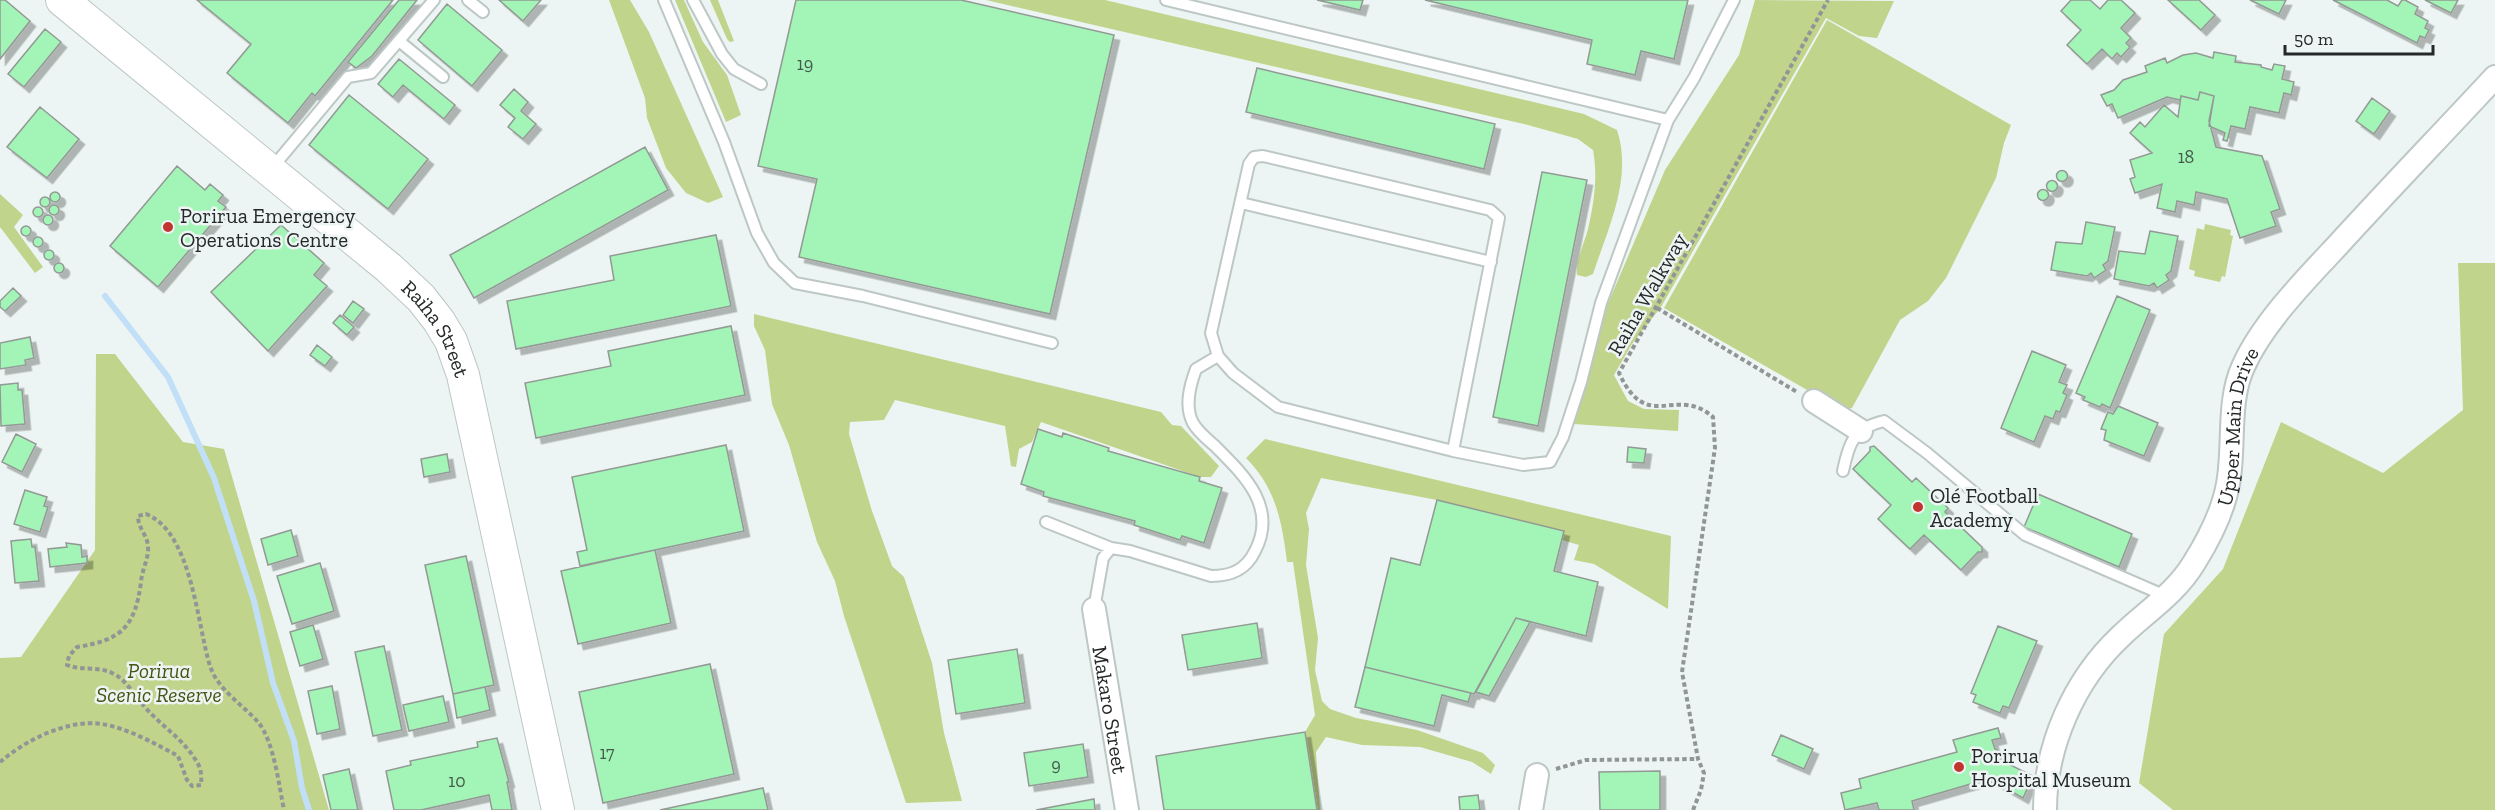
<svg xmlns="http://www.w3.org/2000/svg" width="2495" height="810" viewBox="0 0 2495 810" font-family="'Zilla Slab',serif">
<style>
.green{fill:#c0d48b}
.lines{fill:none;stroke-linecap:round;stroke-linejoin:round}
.stream{stroke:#c2dff8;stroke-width:6}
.building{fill:#a2f4b7;stroke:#939994;stroke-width:1.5;filter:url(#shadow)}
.lane-casing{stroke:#bdc7c5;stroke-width:14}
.street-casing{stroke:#bdc7c5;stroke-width:26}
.secondary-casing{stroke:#bdc7c5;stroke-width:34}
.path{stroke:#8f9695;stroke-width:4;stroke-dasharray:4.5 3;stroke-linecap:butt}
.lane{stroke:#fff;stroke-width:10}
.street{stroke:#fff;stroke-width:22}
.secondary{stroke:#fff;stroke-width:32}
.poi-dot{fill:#c2342e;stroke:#ecf5f3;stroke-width:2}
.labels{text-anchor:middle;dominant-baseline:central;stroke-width:5;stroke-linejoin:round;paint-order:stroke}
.number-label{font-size:18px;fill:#445b4c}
.poi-label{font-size:21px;fill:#252828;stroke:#ecf5f3;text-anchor:start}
.street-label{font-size:21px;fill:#252828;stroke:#ecf5f3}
.park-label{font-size:21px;font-style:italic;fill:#465414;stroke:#ecf5f3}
</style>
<defs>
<filter id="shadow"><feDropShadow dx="5.5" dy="5.5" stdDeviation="0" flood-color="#0004"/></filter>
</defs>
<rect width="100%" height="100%" fill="#ecf5f3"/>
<!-- green -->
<path class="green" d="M 609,0 L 630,0 L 649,32 L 723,197 L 708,203 L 686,193 L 666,168 L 647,118 L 645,98 Z
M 675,0 L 684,0 L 703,42 L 727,75 L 741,115 L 726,122 Z
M 710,0 L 718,0 L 734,41 L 730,42 L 727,39 Z
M 986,0 L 1105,0 L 1584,114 L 1617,130 C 1633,178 1608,228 1593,274 L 1586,277 L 1577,275 C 1576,259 1584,244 1588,229 C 1594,203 1598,177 1593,150 L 1578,139 L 1528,125 Z
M 1755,0 L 1894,1 L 1877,38 L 1859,36 L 1826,18 L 1661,307 L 1632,344 L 1614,375 L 1628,401 L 1644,409 L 1679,410 L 1678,431 L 1574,424 L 1600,322 L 1665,170 L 1739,55 Z
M 1827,20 L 2011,125 L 2004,143 L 1996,178 L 1946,278 L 1928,301 L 1900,320 L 1852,408 L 1842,410 L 1664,308 Z
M 0,194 L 23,215 L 14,227 L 43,267 L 35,273 L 0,227 Z
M 2205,224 L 2231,230 L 2230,235 L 2233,236 L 2225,277 L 2222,276 L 2220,282 L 2194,276 L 2195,271 L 2189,269 L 2197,228 L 2204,230 Z
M 2458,263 L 2495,263 L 2495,810 L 2173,810 L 2139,783 L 2164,634 L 2223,569 L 2281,422 L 2383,473 L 2463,410 Z
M 754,314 L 1161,412 L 1172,425 L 1181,426 L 1219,466 L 1211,477 L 1200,477 L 1041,422 L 1032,442 L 1019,449 L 1016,467 L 1011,466 L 1005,426 L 895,400 L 884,420 L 850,422 L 849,434 L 872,511 L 892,566 L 904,577 L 932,663 L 944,733 L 962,801 L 906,803 L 844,616 L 835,581 L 817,542 L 789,445 L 772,404 L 765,350 L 754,326 Z
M 96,354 L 115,354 L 183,442 L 224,449 L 329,810 L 0,810 L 0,658 L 21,657 L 95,550 Z
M 1265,439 L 1671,536 L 1668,609 L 1594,564 L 1574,560 L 1579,545 L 1562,540 L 1563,531 L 1437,500 L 1321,478 L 1306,513 L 1309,529 L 1306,565 L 1318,638 L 1315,670 L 1322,701 L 1330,709 L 1356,718 L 1417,730 L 1483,753 L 1495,765 L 1491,774 L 1472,762 L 1420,747 L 1362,745 L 1326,737 L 1316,752 L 1320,810 L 1317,810 L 1305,732 L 1315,715 L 1293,562 L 1287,562 C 1282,522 1276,488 1246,458 Z"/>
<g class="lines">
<!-- stream -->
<path class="stream" d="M 105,296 L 168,377 L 214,478 L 254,601 L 273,683 L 294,741 L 302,788 L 309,810"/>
</g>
<!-- building -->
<path class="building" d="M 0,0 L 5,0 L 30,21 L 0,59 Z
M 197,0 L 393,0 L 315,96 L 312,93 L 288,123 L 227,73 L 251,44 Z
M 399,0 L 417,0 L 372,56 L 356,68 L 348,62 Z
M 499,0 L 541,0 L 523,21 Z
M 796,0 L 961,0 L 1114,35 L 1050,314 L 799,257 L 817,179 L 758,166 Z
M 1317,0 L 1363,0 L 1360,10 Z
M 1425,0 L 1688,0 L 1674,59 L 1641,51 L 1635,75 L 1587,64 L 1592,40 Z
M 2071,0 L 2090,0 L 2100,9 L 2108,0 L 2121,0 L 2135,13 L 2121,28 L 2131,38 L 2126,43 L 2130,47 L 2121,57 L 2117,53 L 2112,59 L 2102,49 L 2087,64 L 2067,45 L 2081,30 L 2061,11 Z
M 2168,0 L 2199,0 L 2215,15 L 2201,30 Z
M 2250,0 L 2286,0 L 2279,14 Z
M 2333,0 L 2387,0 L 2398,6 L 2402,0 L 2405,0 L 2418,7 L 2415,14 L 2428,21 L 2425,28 L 2429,30 L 2425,38 L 2420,36 L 2417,43 Z
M 2425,0 L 2458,0 L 2451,13 Z
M 447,4 L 502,50 L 472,86 L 418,40 Z
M 45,29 L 61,42 L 24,87 L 8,74 Z
M 2214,52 L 2236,56 L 2235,62 L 2261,65 L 2261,67 L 2272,70 L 2274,64 L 2285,66 L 2282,79 L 2294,82 L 2291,95 L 2284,93 L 2279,113 L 2250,107 L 2245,129 L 2231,126 L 2227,141 L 2223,140 L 2225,133 L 2209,126 L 2214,96 L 2200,92 L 2198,100 L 2181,96 L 2180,100 L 2167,97 L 2118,118 L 2112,104 L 2107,106 L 2101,95 L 2114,90 L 2123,80 L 2147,72 L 2145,66 L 2165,58 L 2167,63 L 2183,55 L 2196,53 L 2213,58 Z
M 399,59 L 455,105 L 444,119 L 403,85 L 393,97 L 378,84 Z
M 1257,68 L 1495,124 L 1484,169 L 1246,112 Z
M 514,89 L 528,102 L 521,111 L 536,124 L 523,139 L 508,127 L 515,118 L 500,105 Z
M 2200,92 L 2214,96 L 2209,121 L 2216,147 L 2262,156 L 2280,209 L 2271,212 L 2276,226 L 2240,238 L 2227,199 L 2196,192 L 2194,205 L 2177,201 L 2175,212 L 2157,208 L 2162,184 L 2135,193 L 2130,179 L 2135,177 L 2130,160 L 2152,153 L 2130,133 L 2140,122 L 2145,127 L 2164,105 L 2178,117 L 2181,96 L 2198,100 Z
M 349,95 L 428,159 L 388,209 L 309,145 Z
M 2372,98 L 2390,111 L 2374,134 L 2356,121 Z
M 40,107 L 79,139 L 47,178 L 7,147 Z
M 645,147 L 668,190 L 474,298 L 450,255 Z
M 177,166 L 205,190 L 210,184 L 223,195 L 218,201 L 226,207 L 158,287 L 110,246 Z
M2056.5 176a5.5 5.5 0 1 1 11 0a5.5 5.5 0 1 1-11 0Z
M 1542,172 L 1587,180 L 1538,426 L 1493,417 Z
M2046.5 186a5.5 5.5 0 1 1 11 0a5.5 5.5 0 1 1-11 0Z
M2037.5 195a5.5 5.5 0 1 1 11 0a5.5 5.5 0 1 1-11 0Z
M50 197a5 5 0 1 1 10 0a5 5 0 1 1-10 0Z
M40 202a5 5 0 1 1 10 0a5 5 0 1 1-10 0Z
M49 210a5 5 0 1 1 10 0a5 5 0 1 1-10 0Z
M33 212a5 5 0 1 1 10 0a5 5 0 1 1-10 0Z
M43 220a5 5 0 1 1 10 0a5 5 0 1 1-10 0Z
M 2086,222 L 2115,227 L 2108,261 L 2103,265 L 2106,270 L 2094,278 L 2091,273 L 2087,276 L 2051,270 L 2056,242 L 2082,244 Z
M 281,225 L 324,263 L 314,275 L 327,286 L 268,351 L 211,292 Z
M21 231a5 5 0 1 1 10 0a5 5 0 1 1-10 0Z
M 2150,231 L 2178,236 L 2171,271 L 2166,275 L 2169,280 L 2157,288 L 2154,283 L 2149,286 L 2114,279 L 2119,251 L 2145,254 Z
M 716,235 L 731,306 L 516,349 L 507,301 L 614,280 L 610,256 Z
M33 242a5 5 0 1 1 10 0a5 5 0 1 1-10 0Z
M44 255a5 5 0 1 1 10 0a5 5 0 1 1-10 0Z
M54 268a5 5 0 1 1 10 0a5 5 0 1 1-10 0Z
M 13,288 L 21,296 L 5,311 L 0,307 L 0,301 Z
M 2117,296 L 2150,310 L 2110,408 L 2102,404 L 2100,407 L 2083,400 L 2085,397 L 2076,393 Z
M 353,301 L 364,309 L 353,323 L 343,315 Z
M 340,315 L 354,327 L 347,335 L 333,323 Z
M 731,326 L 745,395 L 536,438 L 525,383 L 611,366 L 608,351 Z
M 30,337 L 34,358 L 25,360 L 26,365 L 0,369 L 0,343 Z
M 317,345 L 332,357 L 325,366 L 310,355 Z
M 2032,351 L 2066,365 L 2059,382 L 2067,385 L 2063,393 L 2067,395 L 2060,412 L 2056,411 L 2053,419 L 2045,416 L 2034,442 L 2001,428 Z
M 18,383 L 18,390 L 22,390 L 25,424 L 1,426 L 0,385 Z
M 2118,406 L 2158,423 L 2144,456 L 2104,440 L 2106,430 L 2101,429 L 2108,412 L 2113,414 Z
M 1038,429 L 1062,437 L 1063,433 L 1109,448 L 1108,451 L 1200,477 L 1199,481 L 1222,488 L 1204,543 L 1182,536 L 1180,540 L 1134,525 L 1135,521 L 1043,496 L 1044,492 L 1021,484 Z
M 16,434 L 36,444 L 22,472 L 2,462 Z
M 726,445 L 744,531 L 580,566 L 577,552 L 587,550 L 572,477 Z
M 1874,446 L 1912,482 L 1916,478 L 1948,508 L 1945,512 L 1982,547 L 1982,552 L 1978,552 L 1961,570 L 1924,535 L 1910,549 L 1878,519 L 1891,505 L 1853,469 L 1870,451 L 1870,447 Z
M 1628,447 L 1646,449 L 1644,463 L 1627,462 Z
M 447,454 L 450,472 L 424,477 L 421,459 Z
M 25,490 L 47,497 L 44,506 L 48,507 L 40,532 L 14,524 Z
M 2038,494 L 2132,534 L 2119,567 L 2024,527 Z
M 1437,500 L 1564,531 L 1554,571 L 1598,582 L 1586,636 L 1516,618 L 1474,694 L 1365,667 L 1391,558 L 1420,565 Z
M 291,530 L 298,556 L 268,565 L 261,539 Z
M 31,539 L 32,547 L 35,547 L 39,581 L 15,583 L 11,541 Z
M 66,543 L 81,545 L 82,557 L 87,556 L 87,563 L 50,567 L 48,549 L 67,547 Z
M 655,550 L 671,623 L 578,644 L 561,571 Z
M 466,556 L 494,685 L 453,694 L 425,565 Z
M 320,563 L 334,611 L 292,624 L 277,576 Z
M 1516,618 L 1530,622 L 1489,696 L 1476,692 Z
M 1257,623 L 1262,658 L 1188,670 L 1182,635 Z
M 313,625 L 323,659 L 300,666 L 290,632 Z
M 1998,626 L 2037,641 L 2009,708 L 2003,706 L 2000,713 L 1973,702 L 1976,695 L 1971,693 Z
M 384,646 L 402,730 L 373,736 L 355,652 Z
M 1017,649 L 1025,703 L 956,714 L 948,660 Z
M 710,664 L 734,774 L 603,803 L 579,692 Z
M 1365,667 L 1471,693 L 1468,702 L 1442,695 L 1434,726 L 1355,707 Z
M 332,686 L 340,729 L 317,734 L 308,691 Z
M 485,687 L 490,710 L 457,718 L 453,694 Z
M 443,696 L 449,722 L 409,731 L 403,705 Z
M 1998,728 L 2001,738 L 1992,740 L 1995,749 L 1999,751 L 1996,758 L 2033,776 L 2023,798 L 1984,776 L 1981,781 L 1912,801 L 1914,810 L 1879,810 L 1877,803 L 1845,810 L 1841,793 L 1861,788 L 1859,779 L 1957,752 L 1953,740 Z
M 1305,732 L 1317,810 L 1164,810 L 1156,756 Z
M 1781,735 L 1813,749 L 1804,769 L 1772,755 Z
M 497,738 L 509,782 L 507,782 L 512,810 L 492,810 L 489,795 L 421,810 L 394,810 L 386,771 L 411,765 L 410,761 L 478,747 L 477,742 Z
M 1083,744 L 1088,777 L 1029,786 L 1024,753 Z
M 349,769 L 358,810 L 331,810 L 323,775 Z
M 1660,771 L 1660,810 L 1600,810 L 1599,772 Z
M 763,788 L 768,810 L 660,810 Z
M 1478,795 L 1480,810 L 1460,810 L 1459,797 Z
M 1094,799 L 1095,810 L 1036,810 Z"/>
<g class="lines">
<defs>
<path id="lane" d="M 468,0 L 483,12
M 664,0 L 724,142 L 757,233 L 774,263 L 795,283 L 863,296 L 1052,343
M 693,0 L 722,54 L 734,69 L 761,84
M 1166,0 L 1668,120
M 399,41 L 443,77
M 272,168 L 348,77 L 371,73 L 434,0
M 1241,203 L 1491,262
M 1453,451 L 1499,218 L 1490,210 L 1263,156 L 1254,157 L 1249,164 L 1211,333 L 1218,356 L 1233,373 L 1278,407 L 1453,451 L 1523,465 L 1550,462 L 1563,437 L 1581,382 L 1601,303 L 1668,120 L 1694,78 L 1734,0
M 1843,471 C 1849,442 1854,428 1884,421 L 1927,453 L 2025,535 L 2168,597
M 1046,522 L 1111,548
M 1094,609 L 1103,558 L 1111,548 L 1130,551 L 1211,576 C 1231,576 1246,570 1255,551 C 1278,507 1244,475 1215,446 C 1207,439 1198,432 1193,423 C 1184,406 1190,385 1196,369 L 1218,356"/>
<g id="street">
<path d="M 1814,401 L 1861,431"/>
<path id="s1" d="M 1094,609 L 1127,810"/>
<path d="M 1531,810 L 1537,775"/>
<path id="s2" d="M 2045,810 C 2045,746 2074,680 2121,636 C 2147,611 2175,594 2194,563 C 2209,539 2223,512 2228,484 C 2235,447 2227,402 2243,367 C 2262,324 2305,280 2337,246 C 2389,189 2443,133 2495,77"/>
</g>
<g id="secondary">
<path id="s3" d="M 62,0 L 389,268 L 421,298 L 439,321 L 451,341 L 463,375 L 558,810"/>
</g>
</defs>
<!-- lane casing -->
<use href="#lane" class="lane-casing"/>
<!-- street casing -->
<use href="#street" class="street-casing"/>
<!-- secondary casing -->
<use href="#secondary" class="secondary-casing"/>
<!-- path -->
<path class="path" d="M 1657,308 L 1797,392
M 0,762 C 26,740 67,719 102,724 C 127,728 156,744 178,756 L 187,780 L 192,786 L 201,785 C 202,775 201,767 195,759 C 182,738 160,725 144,706 C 134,695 126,679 112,673 C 98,666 82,671 67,665 L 69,656 L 77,647 C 122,640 135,627 141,582 C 142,569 149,559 148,546 C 147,534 138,529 138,516 L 146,514 C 192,532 197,624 210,666 C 218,690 242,704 258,722 C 274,741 279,786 284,810
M 1556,769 L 1586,760 L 1698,759
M 1693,810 L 1701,790 L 1704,773 L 1698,759 L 1682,672 L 1715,448 L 1713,417 C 1675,384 1648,435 1619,373 L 1828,0"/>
<!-- lane -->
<use href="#lane" class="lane"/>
<!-- street -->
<use href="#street" class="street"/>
<!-- secondary -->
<use href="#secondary" class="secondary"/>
</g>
<!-- markers -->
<g class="poi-dot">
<circle cx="168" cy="227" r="6"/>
<circle cx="1918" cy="507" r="6"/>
<circle cx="1959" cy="767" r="6"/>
</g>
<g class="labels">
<!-- number labels -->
<g class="number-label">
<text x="805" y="64">19</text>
<text x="2186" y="157">18</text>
<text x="607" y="753">17</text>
<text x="1056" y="765">9</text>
<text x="457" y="781">10</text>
</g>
<!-- poi labels -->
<g class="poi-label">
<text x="180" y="215">Porirua Emergency<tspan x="180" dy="24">Operations Centre</tspan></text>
<text x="1930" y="495">Olé Football<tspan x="1930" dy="24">Academy</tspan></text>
<text x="1971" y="755">Porirua<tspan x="1971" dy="24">Hospital Museum</tspan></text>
</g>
<!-- street labels -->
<g class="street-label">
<text transform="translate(1647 294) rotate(-60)">Raiha Walkway</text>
<text stroke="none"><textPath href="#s3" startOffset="501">Raiha Street</textPath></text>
<text stroke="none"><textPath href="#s2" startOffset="444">Upper Main Drive</textPath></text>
<text stroke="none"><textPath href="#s1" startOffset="102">Makaro Street</textPath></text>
</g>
<!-- park labels -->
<g class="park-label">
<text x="159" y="670">Porirua<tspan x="159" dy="24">Scenic Reserve</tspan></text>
</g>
</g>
<!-- scale -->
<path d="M2285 45v9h148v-9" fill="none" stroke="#252828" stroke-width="3"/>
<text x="2294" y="45" font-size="18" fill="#252828" stroke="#ecf5f3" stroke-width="4.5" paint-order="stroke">50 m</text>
</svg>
